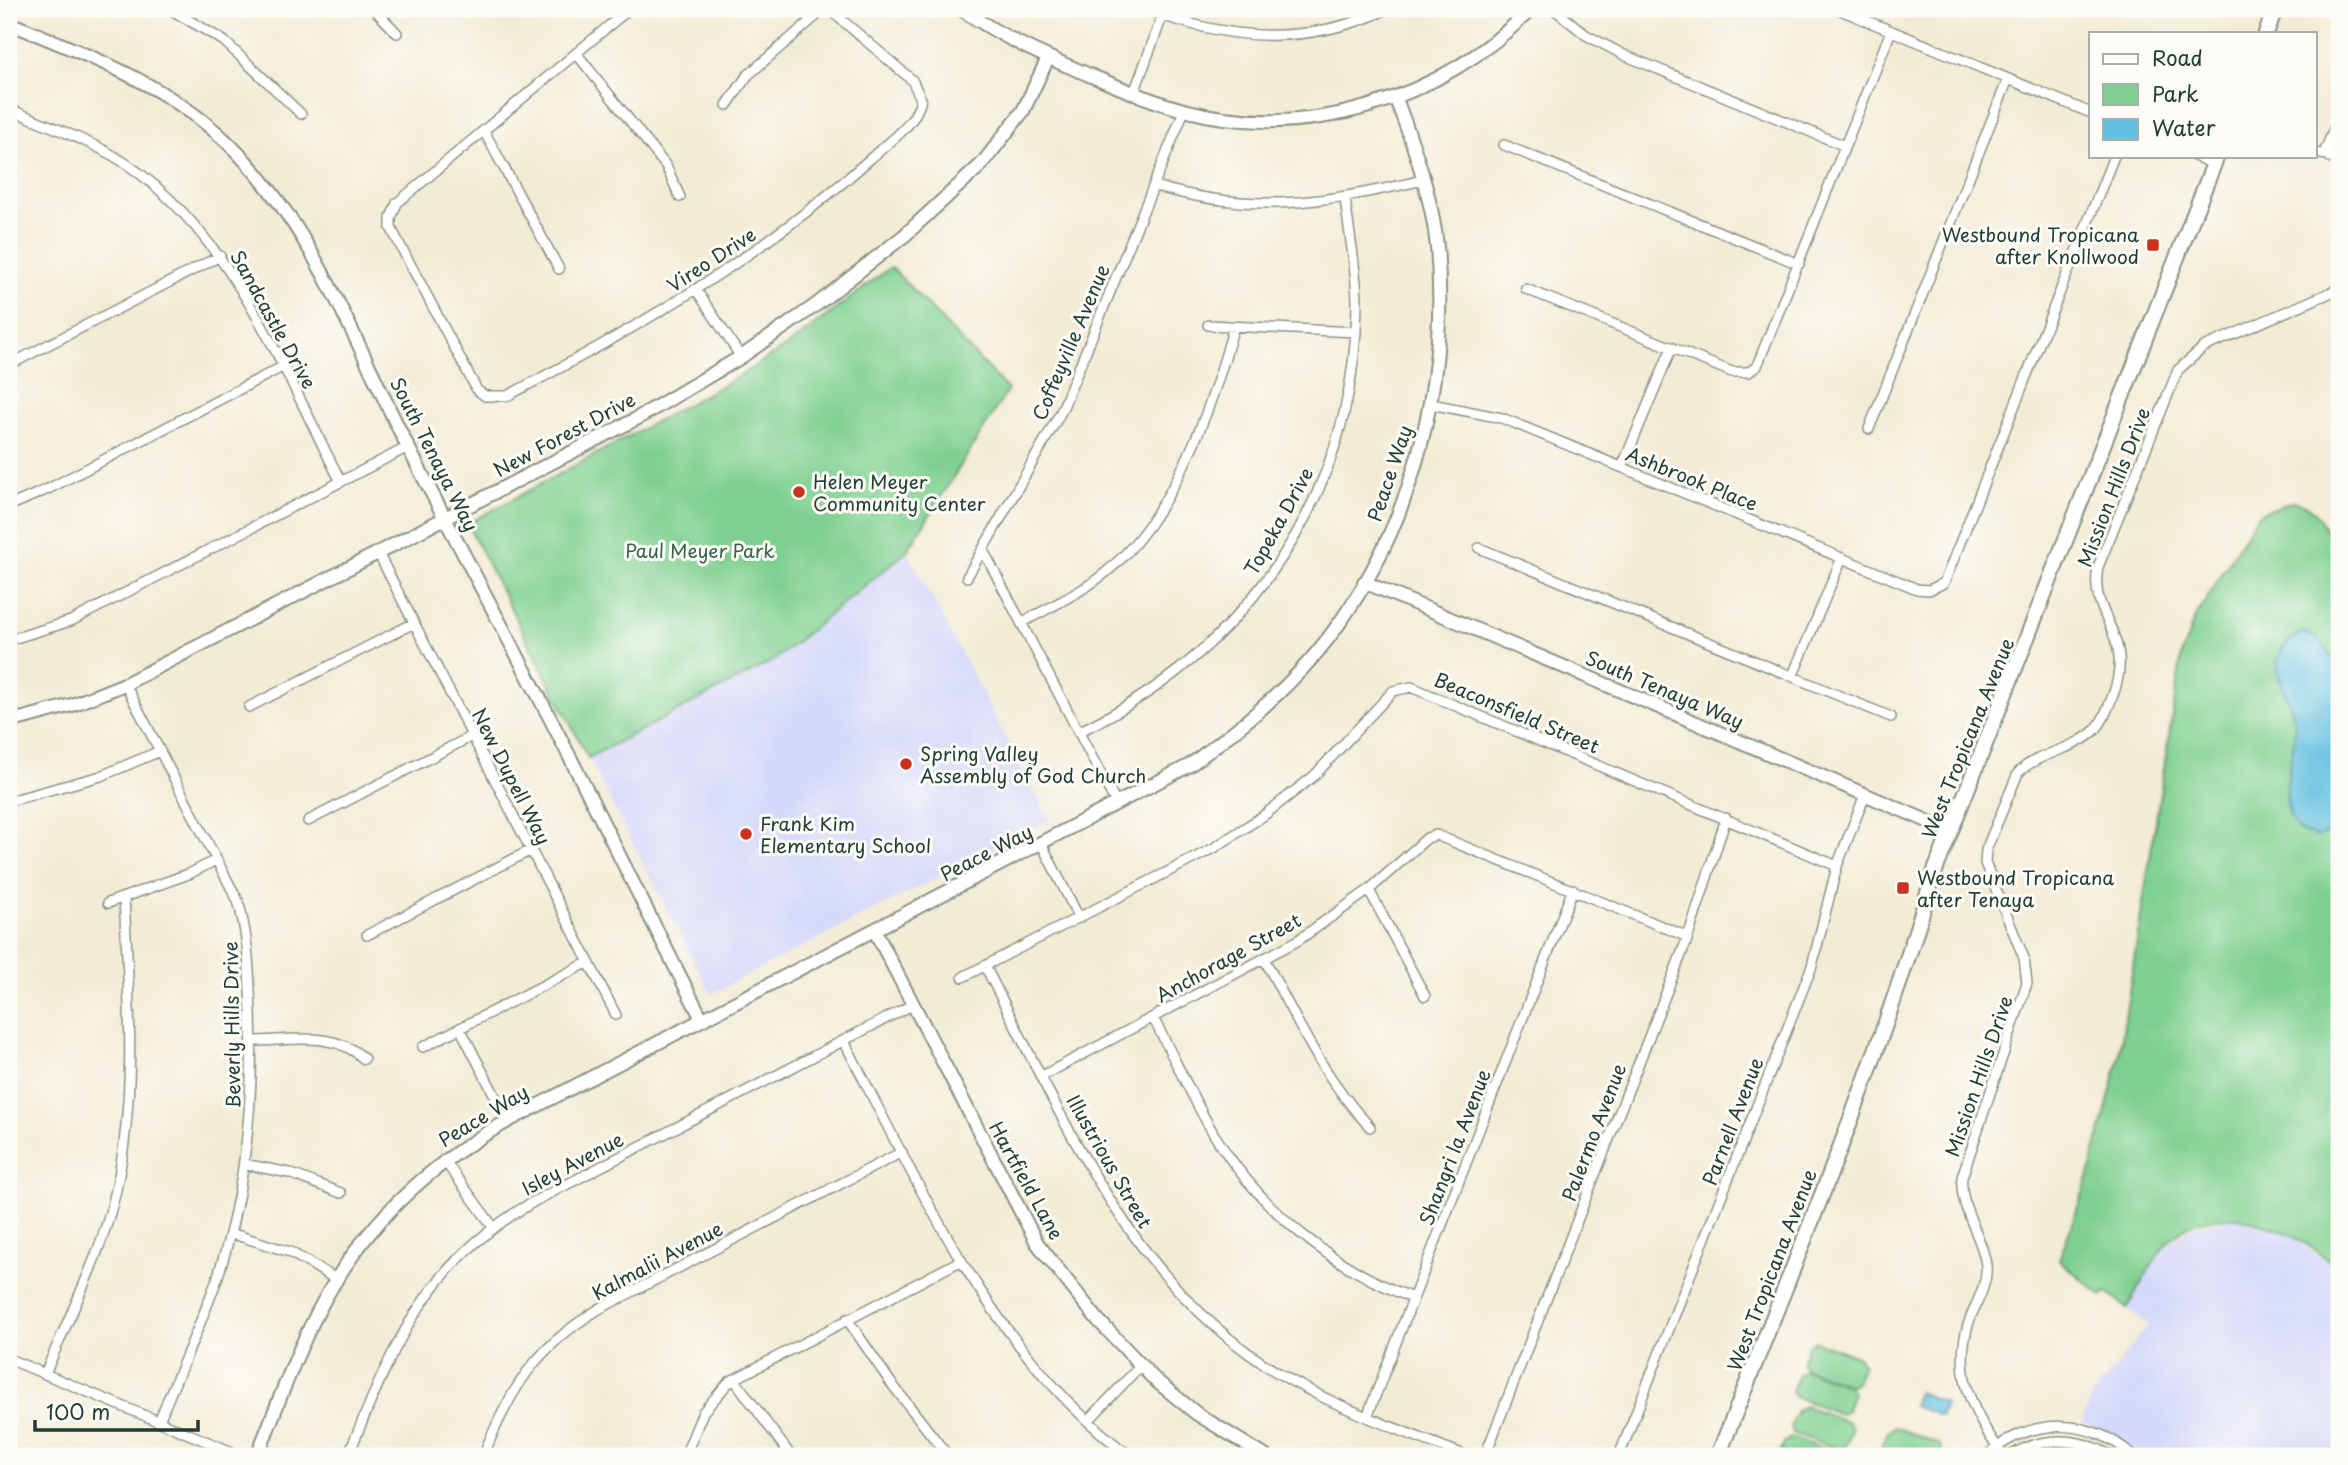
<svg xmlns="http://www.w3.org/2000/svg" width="2348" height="1465" viewBox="0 0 2348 1465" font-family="'Playpen Sans',sans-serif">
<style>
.built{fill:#d4d8f9}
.green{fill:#7fd090;stroke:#4f8662;stroke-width:2}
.water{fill:#62c0e0;stroke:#407e8a;stroke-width:2}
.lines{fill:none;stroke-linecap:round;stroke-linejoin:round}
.street-casing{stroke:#899484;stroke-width:12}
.secondary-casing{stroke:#899484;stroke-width:16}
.primary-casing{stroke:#899484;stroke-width:18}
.street{stroke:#fff;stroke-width:9}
.secondary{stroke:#fff;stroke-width:12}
.primary{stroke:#fff;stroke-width:14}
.poi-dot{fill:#c8321e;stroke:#fdfcf7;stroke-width:2.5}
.labels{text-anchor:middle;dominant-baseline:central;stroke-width:6;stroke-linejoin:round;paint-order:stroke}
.poi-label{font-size:19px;fill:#1f3d34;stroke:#fdfcf7;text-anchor:start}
.street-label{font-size:19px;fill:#1f3d34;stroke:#fdfcf7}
.park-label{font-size:19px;fill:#37624b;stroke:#fdfcf7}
</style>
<rect width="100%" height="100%" fill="#fdfcf7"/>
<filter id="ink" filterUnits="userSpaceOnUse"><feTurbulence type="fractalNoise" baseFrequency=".0143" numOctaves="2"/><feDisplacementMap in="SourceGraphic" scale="14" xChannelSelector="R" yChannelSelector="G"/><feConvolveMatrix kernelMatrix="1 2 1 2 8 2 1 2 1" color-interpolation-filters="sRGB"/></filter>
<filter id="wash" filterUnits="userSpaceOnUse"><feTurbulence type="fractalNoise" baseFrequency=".00686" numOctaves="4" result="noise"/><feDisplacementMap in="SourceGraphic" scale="28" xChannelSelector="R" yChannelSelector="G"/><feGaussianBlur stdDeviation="1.57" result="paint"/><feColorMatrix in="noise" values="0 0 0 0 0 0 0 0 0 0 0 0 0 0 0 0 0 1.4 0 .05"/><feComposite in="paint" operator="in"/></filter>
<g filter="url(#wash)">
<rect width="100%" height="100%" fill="#f3ebd4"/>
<!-- built -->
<path class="built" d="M 907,551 L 1050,820 L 711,994 L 588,758 L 773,661 Z
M 2228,1218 L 2254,1220 L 2279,1228 L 2339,1269 L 2339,1456 L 2140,1456 L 2111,1434 L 2082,1423 L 2092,1395 L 2148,1325 L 2127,1308 L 2163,1247 L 2192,1227 Z"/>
<!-- green -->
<path class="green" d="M 891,267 L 1008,390 L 907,551 L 773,661 L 588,758 L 467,524 L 736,378 L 791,343 Z
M 2291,502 C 2319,500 2329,539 2339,559 L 2339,1269 C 2296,1229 2210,1188 2163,1248 C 2149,1266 2139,1289 2127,1308 L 2106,1292 L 2102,1296 L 2059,1260 L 2088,1179 L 2118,1063 L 2182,653 L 2194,620 L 2255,519 L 2263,512 Z
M 1815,1341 L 1859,1357 L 1863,1364 L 1856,1383 L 1850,1385 L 1804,1368 L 1802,1362 L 1808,1345 Z
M 1805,1370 L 1849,1386 L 1853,1393 L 1846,1412 L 1840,1414 L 1795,1397 L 1792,1391 L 1798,1374 Z
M 1805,1406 L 1848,1422 L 1852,1429 L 1845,1448 L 1839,1450 L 1793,1433 L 1791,1427 L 1797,1410 Z
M 1895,1427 L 1939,1444 L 1943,1451 L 1941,1456 L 1884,1455 L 1881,1449 L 1888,1432 Z
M 1792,1437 L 1836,1454 L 1837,1456 L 1779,1456 L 1785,1442 Z
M 2066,1445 L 2100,1456 L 2020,1456 L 2044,1446 Z"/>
<!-- water -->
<path class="water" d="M 2303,632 L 2319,639 L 2339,666 L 2339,814 L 2333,829 L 2318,837 L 2299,830 C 2274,804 2295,757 2295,726 C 2295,703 2273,681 2278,659 C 2281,646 2292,637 2303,632 Z
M 1918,1392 L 1945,1403 L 1941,1416 L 1913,1406 Z"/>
</g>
<g filter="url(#ink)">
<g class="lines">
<defs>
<path id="street" d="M 170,9 L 224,41 L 301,114
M 374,9 L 397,33
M 629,9 L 397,203 L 391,218 L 391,228 L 477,390 L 485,396 L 507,396 C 637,328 761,257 870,159 C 889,142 916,125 921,99 L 912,80 L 829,9
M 1144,9 C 1230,41 1304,47 1388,9
M 1554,9 L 1586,35 L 1624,55 L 1845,146
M 1838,9 L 2091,113
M 576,53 L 666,166 L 680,197
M 1134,93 L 1165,9
M 727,105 L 747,76 L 824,9
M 9,109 C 42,123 75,135 107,152 C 226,218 281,366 341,482
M 9,130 L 16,112
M 484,131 L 559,269
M 1504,145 L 1799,264
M 2315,153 L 2327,155 L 2339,164
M 2324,154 L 2339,116
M 2194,156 L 2214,164
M 1155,186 C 1251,215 1328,203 1423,180
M 1526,289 L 1732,372 L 1749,372 L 1757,366 L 1891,31
M 697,291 L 741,357
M 1208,325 L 1355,332
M 9,365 L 220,256
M 1431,404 L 1502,418 L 1917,589 L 1929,590 L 1944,583 L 2114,156
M 1869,429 L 2008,79
M 1622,467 L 1672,347
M 9,506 L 50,488 L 282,367
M 1479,548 L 1891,717
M 983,550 L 1117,805
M 378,553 L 616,1015
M 967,577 L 1061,412 L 1184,111
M 1021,623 C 1046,609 1073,597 1096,580 C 1170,527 1211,411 1234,326
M 9,640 L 71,621 L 408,447
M 1793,675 L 1842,558
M 125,684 L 238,901 C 249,938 249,973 251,1011 C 254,1102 246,1192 217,1279 C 200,1327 178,1374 159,1421
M 249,707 L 414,623
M 1078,732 C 1249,650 1355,495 1357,304 C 1357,270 1349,233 1345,199
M 9,801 L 101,776 L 160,751
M 308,821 L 472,736
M 1042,845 L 1079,918
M 1369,890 L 1425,996
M 108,903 L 191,873 L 216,860
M 367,935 L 531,850
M 1265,960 C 1296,1019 1324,1079 1370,1127
M 985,966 C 1064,1118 1133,1294 1292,1381 C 1347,1412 1408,1433 1467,1456
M 963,977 L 1214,848 L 1263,816 L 1314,776 L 1393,691 L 1411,687 L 1837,866
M 1153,1018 C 1174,1057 1192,1098 1215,1136 C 1261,1210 1332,1268 1413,1298
M 460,1028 L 508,1121
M 252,1041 C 291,1041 335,1030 364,1059
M 844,1041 C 919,1186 995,1357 1130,1456
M 423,1047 L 589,962
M 1042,1076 L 1297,941 L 1369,890 L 1427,838 L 1436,835 L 1688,937
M 444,1160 L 494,1228
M 244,1164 L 289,1173 L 341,1193
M 230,1233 L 290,1252 L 336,1279
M 847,1319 L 891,1383 L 948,1456
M 9,1359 L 232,1452
M 45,1374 C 70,1314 102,1253 116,1190 C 137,1093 129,996 124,898
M 734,1379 L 791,1456
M 1367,1417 L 1573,889
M 1089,1420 L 1141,1365
M 348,1456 C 393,1346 424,1265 533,1202 L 912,1005
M 483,1456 C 511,1388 534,1349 599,1309 L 902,1152
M 685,1456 L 703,1412 L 729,1382 L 960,1261
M 1485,1456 L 1688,937 L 1726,818
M 1619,1456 L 1812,966 L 1837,866 L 1865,795
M 1987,1456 C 2028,1416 2092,1417 2133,1456
M 2004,1456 C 1971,1413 1951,1369 1971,1316 C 1978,1300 1988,1282 1986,1265 C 1982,1234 1959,1209 1962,1177 L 2027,983 L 2024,958 L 1985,863 L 1986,850 L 2018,773 C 2039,751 2075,751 2096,729 C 2105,719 2108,707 2113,695 C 2136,632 2088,619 2098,567 L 2178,370 L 2204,347 L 2339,289
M 2010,1456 C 2042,1436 2078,1436 2111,1456"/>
<path id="secondary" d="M 961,9 C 1006,40 1048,58 1099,79 C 1126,90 1155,103 1184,110 C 1308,143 1442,99 1531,9
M 9,23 C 85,54 167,84 228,143 C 315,227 355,344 409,449 C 457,543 507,635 555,728 C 605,825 652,923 702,1019
M 1364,582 L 1951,831
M 9,722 L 72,705 L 125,684 L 636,419 L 741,357 L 816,305 L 905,235 L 982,164 L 1023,111 L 1048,58
M 875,931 L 1037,1243 L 1098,1320 L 1154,1379 L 1197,1414 L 1265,1456
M 257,1456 C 281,1397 302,1334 336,1280 C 378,1212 439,1159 508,1121 L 1190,765 C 1241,727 1291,688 1330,636 C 1413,526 1449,383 1437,247 C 1432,196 1414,146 1396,99"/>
<path id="primary" d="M 2266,33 L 2275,9
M 1718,1456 C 1794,1264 1875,1074 1933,876 L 2217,156"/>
</defs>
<!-- street casing -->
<use href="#street" class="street-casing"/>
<!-- secondary casing -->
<use href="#secondary" class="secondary-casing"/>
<!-- primary casing -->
<use href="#primary" class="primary-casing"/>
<!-- street -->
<use href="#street" class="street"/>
<!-- secondary -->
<use href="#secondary" class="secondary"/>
<!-- primary -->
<use href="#primary" class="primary"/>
</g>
</g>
<!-- markers -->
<g class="poi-dot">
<rect x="2146" y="238" width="14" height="14" rx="3.5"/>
<circle cx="799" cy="492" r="7"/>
<circle cx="906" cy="764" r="7"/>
<circle cx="746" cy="834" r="7"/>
<rect x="1896" y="881" width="14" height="14" rx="3.5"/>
</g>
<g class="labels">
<!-- poi labels -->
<g class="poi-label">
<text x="2139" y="234" text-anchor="end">Westbound Tropicana<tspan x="2139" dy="22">after Knollwood</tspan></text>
<text x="813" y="481">Helen Meyer<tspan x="813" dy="22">Community Center</tspan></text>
<text x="920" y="753">Spring Valley<tspan x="920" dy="22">Assembly of God Church</tspan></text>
<text x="760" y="823">Frank Kim<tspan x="760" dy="22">Elementary School</tspan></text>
<text x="1917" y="877">Westbound Tropicana<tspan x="1917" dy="22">after Tenaya</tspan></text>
</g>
<!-- street labels -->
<g class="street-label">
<text transform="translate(711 259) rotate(-33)">Vireo Drive</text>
<text transform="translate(274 319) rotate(61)">Sandcastle Drive</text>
<text transform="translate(1070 342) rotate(-67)">Coffeyville Avenue</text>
<text transform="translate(564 434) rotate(-28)">New Forest Drive</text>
<text transform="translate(435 454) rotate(63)">South Tenaya Way</text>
<text transform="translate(1389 473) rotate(-71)">Peace Way</text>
<text transform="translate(1692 478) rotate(22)">Ashbrook Place</text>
<text transform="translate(2113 487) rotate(-69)">Mission Hills Drive</text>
<text transform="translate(1278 521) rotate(-61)">Topeka Drive</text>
<text transform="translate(1665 689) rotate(23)">South Tenaya Way</text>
<text transform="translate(1517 712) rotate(23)">Beaconsfield Street</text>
<text transform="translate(1967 738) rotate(-68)">West Tropicana Avenue</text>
<text transform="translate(512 776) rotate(63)">New Dupell Way</text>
<text transform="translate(986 852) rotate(-27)">Peace Way</text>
<text transform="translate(1228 957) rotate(-29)">Anchorage Street</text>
<text transform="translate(231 1025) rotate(-91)">Beverly Hills Drive</text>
<text transform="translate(1978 1076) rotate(-71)">Mission Hills Drive</text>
<text transform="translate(483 1115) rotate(-31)">Peace Way</text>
<text transform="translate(1732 1121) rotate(-69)">Parnell Avenue</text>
<text transform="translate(1593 1132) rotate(-69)">Palermo Avenue</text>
<text transform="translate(1454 1147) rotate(-69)">Shangri la Avenue</text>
<text transform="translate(1110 1161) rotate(60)">Illustrious Street</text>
<text transform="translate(572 1163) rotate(-28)">Isley Avenue</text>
<text transform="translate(1027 1180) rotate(61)">Hartfield Lane</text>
<text transform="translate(657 1260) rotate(-28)">Kalmalii Avenue</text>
<text transform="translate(1771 1270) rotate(-69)">West Tropicana Avenue</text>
</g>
<!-- park labels -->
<g class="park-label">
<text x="700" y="550">Paul Meyer Park</text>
</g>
</g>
<!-- margin -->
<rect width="2348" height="1465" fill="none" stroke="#fdfcf7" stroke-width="35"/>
<!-- legend -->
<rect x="2089" y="32" width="228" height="126" fill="#fdfcf7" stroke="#a4b0a9" stroke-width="2"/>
<rect x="2103" y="54" width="35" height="10" fill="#ffffff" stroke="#a4b0a9" stroke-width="2"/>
<text x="2152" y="66" font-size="21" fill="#1f3d34">Road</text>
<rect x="2103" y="84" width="35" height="21" fill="#7fd090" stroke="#a4b0a9" stroke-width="2"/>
<text x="2152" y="102" font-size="21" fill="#1f3d34">Park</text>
<rect x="2103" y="119" width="35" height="21" fill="#62c0e0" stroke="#a4b0a9" stroke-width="2"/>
<text x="2152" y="136" font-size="21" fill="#1f3d34">Water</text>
<!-- scale -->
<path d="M35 1420v10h163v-10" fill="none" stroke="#1f3d34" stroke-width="3.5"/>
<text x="46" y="1420" font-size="21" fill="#1f3d34" stroke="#fdfcf7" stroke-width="5" paint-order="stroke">100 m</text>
</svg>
